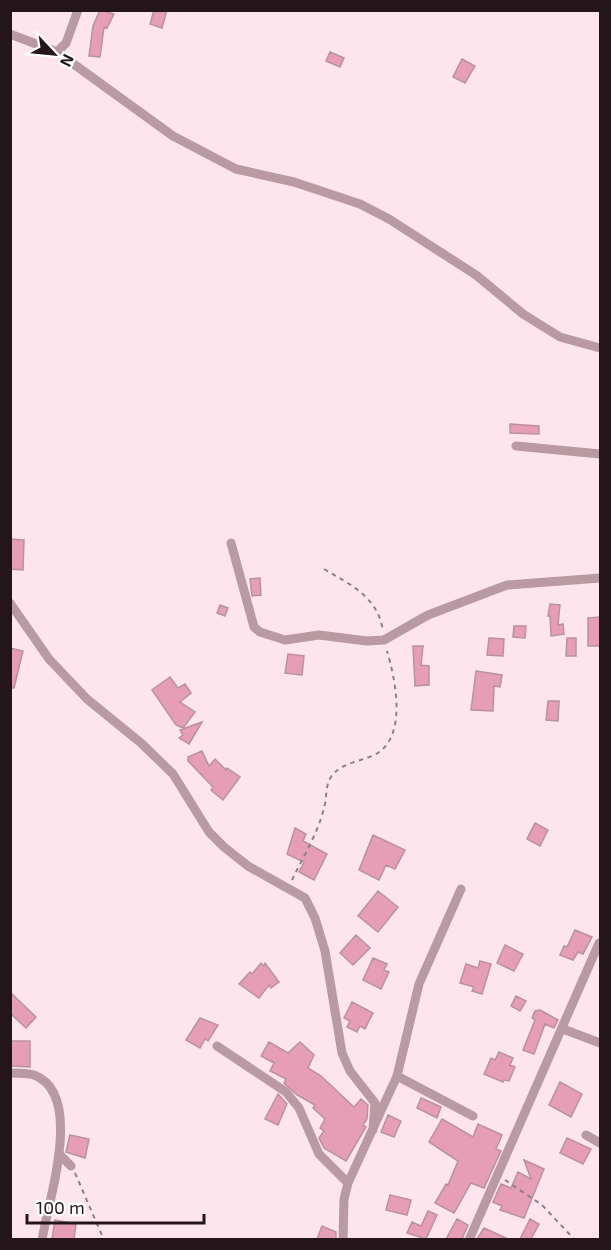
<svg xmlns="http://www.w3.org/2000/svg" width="611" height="1250" viewBox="0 0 611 1250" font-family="'Exo 2',sans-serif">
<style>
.building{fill:#e59eb5;stroke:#b9929e;stroke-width:1.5}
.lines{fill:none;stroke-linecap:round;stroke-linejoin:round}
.path{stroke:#927e84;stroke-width:2;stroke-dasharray:4.5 4.5;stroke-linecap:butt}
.minor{stroke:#b999a2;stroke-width:9}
</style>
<rect width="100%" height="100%" fill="#fee4ec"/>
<!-- building -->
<path class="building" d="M 100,10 L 114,14 L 107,28 L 104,27 L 100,57 L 89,56 L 93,26 Z
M 154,10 L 167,10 L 162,28 L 150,24 Z
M 330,52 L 344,58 L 340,67 L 326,61 Z
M 462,59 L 475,66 L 465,83 L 453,77 Z
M 510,424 L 539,426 L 539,434 L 510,433 Z
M 10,539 L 24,540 L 23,570 L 10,569 Z
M 260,578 L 261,595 L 252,596 L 250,579 Z
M 550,604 L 560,605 L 558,625 L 563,624 L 564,634 L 551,636 L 550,616 L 548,616 Z
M 220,605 L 228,608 L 225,616 L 217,613 Z
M 600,617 L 600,646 L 588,646 L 588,618 Z
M 514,626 L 526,626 L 525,638 L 513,637 Z
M 489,638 L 504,639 L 503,656 L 487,655 Z
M 567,638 L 576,638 L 576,656 L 566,656 Z
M 413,646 L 423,646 L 421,665 L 429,666 L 429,685 L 415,686 Z
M 10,648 L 23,651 L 14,688 L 10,688 Z
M 288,654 L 304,656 L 302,675 L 285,673 Z
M 476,671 L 502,675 L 500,687 L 494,686 L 493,711 L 471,710 Z
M 170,677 L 178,688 L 185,684 L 191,693 L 180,702 L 195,712 L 183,728 L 176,725 L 152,690 Z
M 548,701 L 559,701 L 558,721 L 546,720 Z
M 202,722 L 189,744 L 179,738 L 183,735 L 180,730 Z
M 202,751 L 209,766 L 215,759 L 226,770 L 227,768 L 240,777 L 223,800 L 211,790 L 213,787 L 188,761 L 188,757 Z
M 535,823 L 548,830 L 540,846 L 527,839 Z
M 295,828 L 306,834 L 303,841 L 327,854 L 314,880 L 299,872 L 304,862 L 287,854 Z
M 373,835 L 405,850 L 395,869 L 386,865 L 379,880 L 359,870 Z
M 378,891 L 398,907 L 378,932 L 358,916 Z
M 575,930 L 592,937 L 583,954 L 578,952 L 573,960 L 560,955 L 564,946 L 567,947 Z
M 356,935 L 370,948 L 353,965 L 340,953 Z
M 505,945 L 523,954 L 514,971 L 497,963 Z
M 373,958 L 387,964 L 384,970 L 389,972 L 381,989 L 363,980 Z
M 480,961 L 491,964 L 482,994 L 472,991 L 474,987 L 460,983 L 466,964 L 478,968 Z
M 261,963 L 264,966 L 265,963 L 279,982 L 271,988 L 269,985 L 259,998 L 239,984 L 250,972 L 252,974 Z
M 10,992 L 36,1017 L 26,1028 L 10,1013 Z
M 516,996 L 526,1001 L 520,1011 L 511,1006 Z
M 352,1002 L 373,1013 L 365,1029 L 360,1026 L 357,1032 L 347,1027 L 350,1021 L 344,1018 Z
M 540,1010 L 558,1020 L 554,1028 L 545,1024 L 534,1054 L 523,1050 L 535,1020 L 532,1018 L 535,1011 Z
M 200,1018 L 218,1025 L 208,1041 L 205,1039 L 200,1048 L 186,1040 Z
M 11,1041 L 30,1041 L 30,1067 L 11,1066 Z
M 269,1042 L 288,1053 L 300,1042 L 314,1055 L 308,1068 L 321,1076 L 354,1107 L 361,1099 L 368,1105 L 367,1119 L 363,1125 L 366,1127 L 346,1161 L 324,1148 L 319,1138 L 324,1131 L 320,1128 L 325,1119 L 313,1108 L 315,1105 L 297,1095 L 284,1083 L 286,1079 L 270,1071 L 274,1063 L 261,1056 Z
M 499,1052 L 513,1058 L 510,1065 L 515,1067 L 509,1081 L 504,1080 L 503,1082 L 484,1074 L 491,1058 L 495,1060 Z
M 560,1082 L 582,1094 L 571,1117 L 549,1105 Z
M 278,1094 L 287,1104 L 278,1125 L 265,1119 Z
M 421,1098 L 441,1107 L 437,1118 L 417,1108 Z
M 388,1115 L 401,1121 L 394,1137 L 381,1132 Z
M 442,1119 L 473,1137 L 478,1124 L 502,1135 L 496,1149 L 501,1151 L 484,1188 L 471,1183 L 454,1213 L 435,1203 L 446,1184 L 448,1185 L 458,1161 L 429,1142 Z
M 70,1135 L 89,1139 L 85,1158 L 66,1152 Z
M 567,1138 L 591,1149 L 583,1164 L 560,1153 Z
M 524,1160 L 544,1169 L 524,1218 L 500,1210 L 502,1206 L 493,1202 L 501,1184 L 511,1188 L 518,1172 L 531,1179 Z
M 390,1195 L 411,1200 L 407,1215 L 386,1210 Z
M 428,1211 L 437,1215 L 426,1239 L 407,1233 L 412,1222 L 421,1226 Z
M 457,1219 L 468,1225 L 462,1239 L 446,1239 Z
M 530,1219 L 539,1224 L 531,1239 L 520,1239 Z
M 55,1220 L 76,1224 L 74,1239 L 52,1239 Z
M 322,1226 L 336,1232 L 336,1239 L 317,1239 Z
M 484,1228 L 508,1239 L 477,1239 Z"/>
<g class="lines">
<!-- path -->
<path class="path" d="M 324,569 C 351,585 378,597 383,631
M 292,880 C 303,857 318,833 324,808 C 327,798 325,786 331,777 C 341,762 361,762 376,754 C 408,736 395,678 387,651
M 75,1173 L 104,1240
M 505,1180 L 542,1205 L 575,1240"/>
<!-- minor -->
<path class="minor" d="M 10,34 L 57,52 L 66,43 L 78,10
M 57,52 L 173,136 L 236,169 L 294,182 L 360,204 L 389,219 L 476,275 L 523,314 L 560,337 L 600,348
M 516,446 L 600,454
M 231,543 L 254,627 L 260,632 L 285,640 L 319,635 L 367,641 L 384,640 L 428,615 L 507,585 L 600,578
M 10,603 L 49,659 L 87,699 L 141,743 L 173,774 L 209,832 L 224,847 L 248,866 L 305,898 L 315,918 L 325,951 L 342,1053 L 350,1071 L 375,1103 L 373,1130
M 563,1029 L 600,1043
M 217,1046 L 286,1092 L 299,1108 L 319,1154 L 348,1183
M 10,1073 C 18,1073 27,1073 34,1075 C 85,1094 48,1201 42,1240
M 397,1076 L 473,1116
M 586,1135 L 600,1143
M 59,1154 L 71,1166
M 343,1240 L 344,1199 L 348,1183 L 397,1076 L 419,984 L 461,889
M 469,1240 L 599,943"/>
</g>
<!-- border -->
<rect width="611" height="1250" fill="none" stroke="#24151a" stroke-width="24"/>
<!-- north arrow -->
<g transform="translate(54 54) rotate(116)" stroke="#ffffff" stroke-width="4.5" paint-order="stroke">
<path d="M0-4.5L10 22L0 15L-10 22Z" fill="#24151a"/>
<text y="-9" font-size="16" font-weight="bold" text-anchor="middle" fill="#24151a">N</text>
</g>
<!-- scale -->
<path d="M27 1214v9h177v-9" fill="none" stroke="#24151a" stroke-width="3"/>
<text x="36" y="1214" font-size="18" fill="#24151a" stroke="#ffffff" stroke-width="4.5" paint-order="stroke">100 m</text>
</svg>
